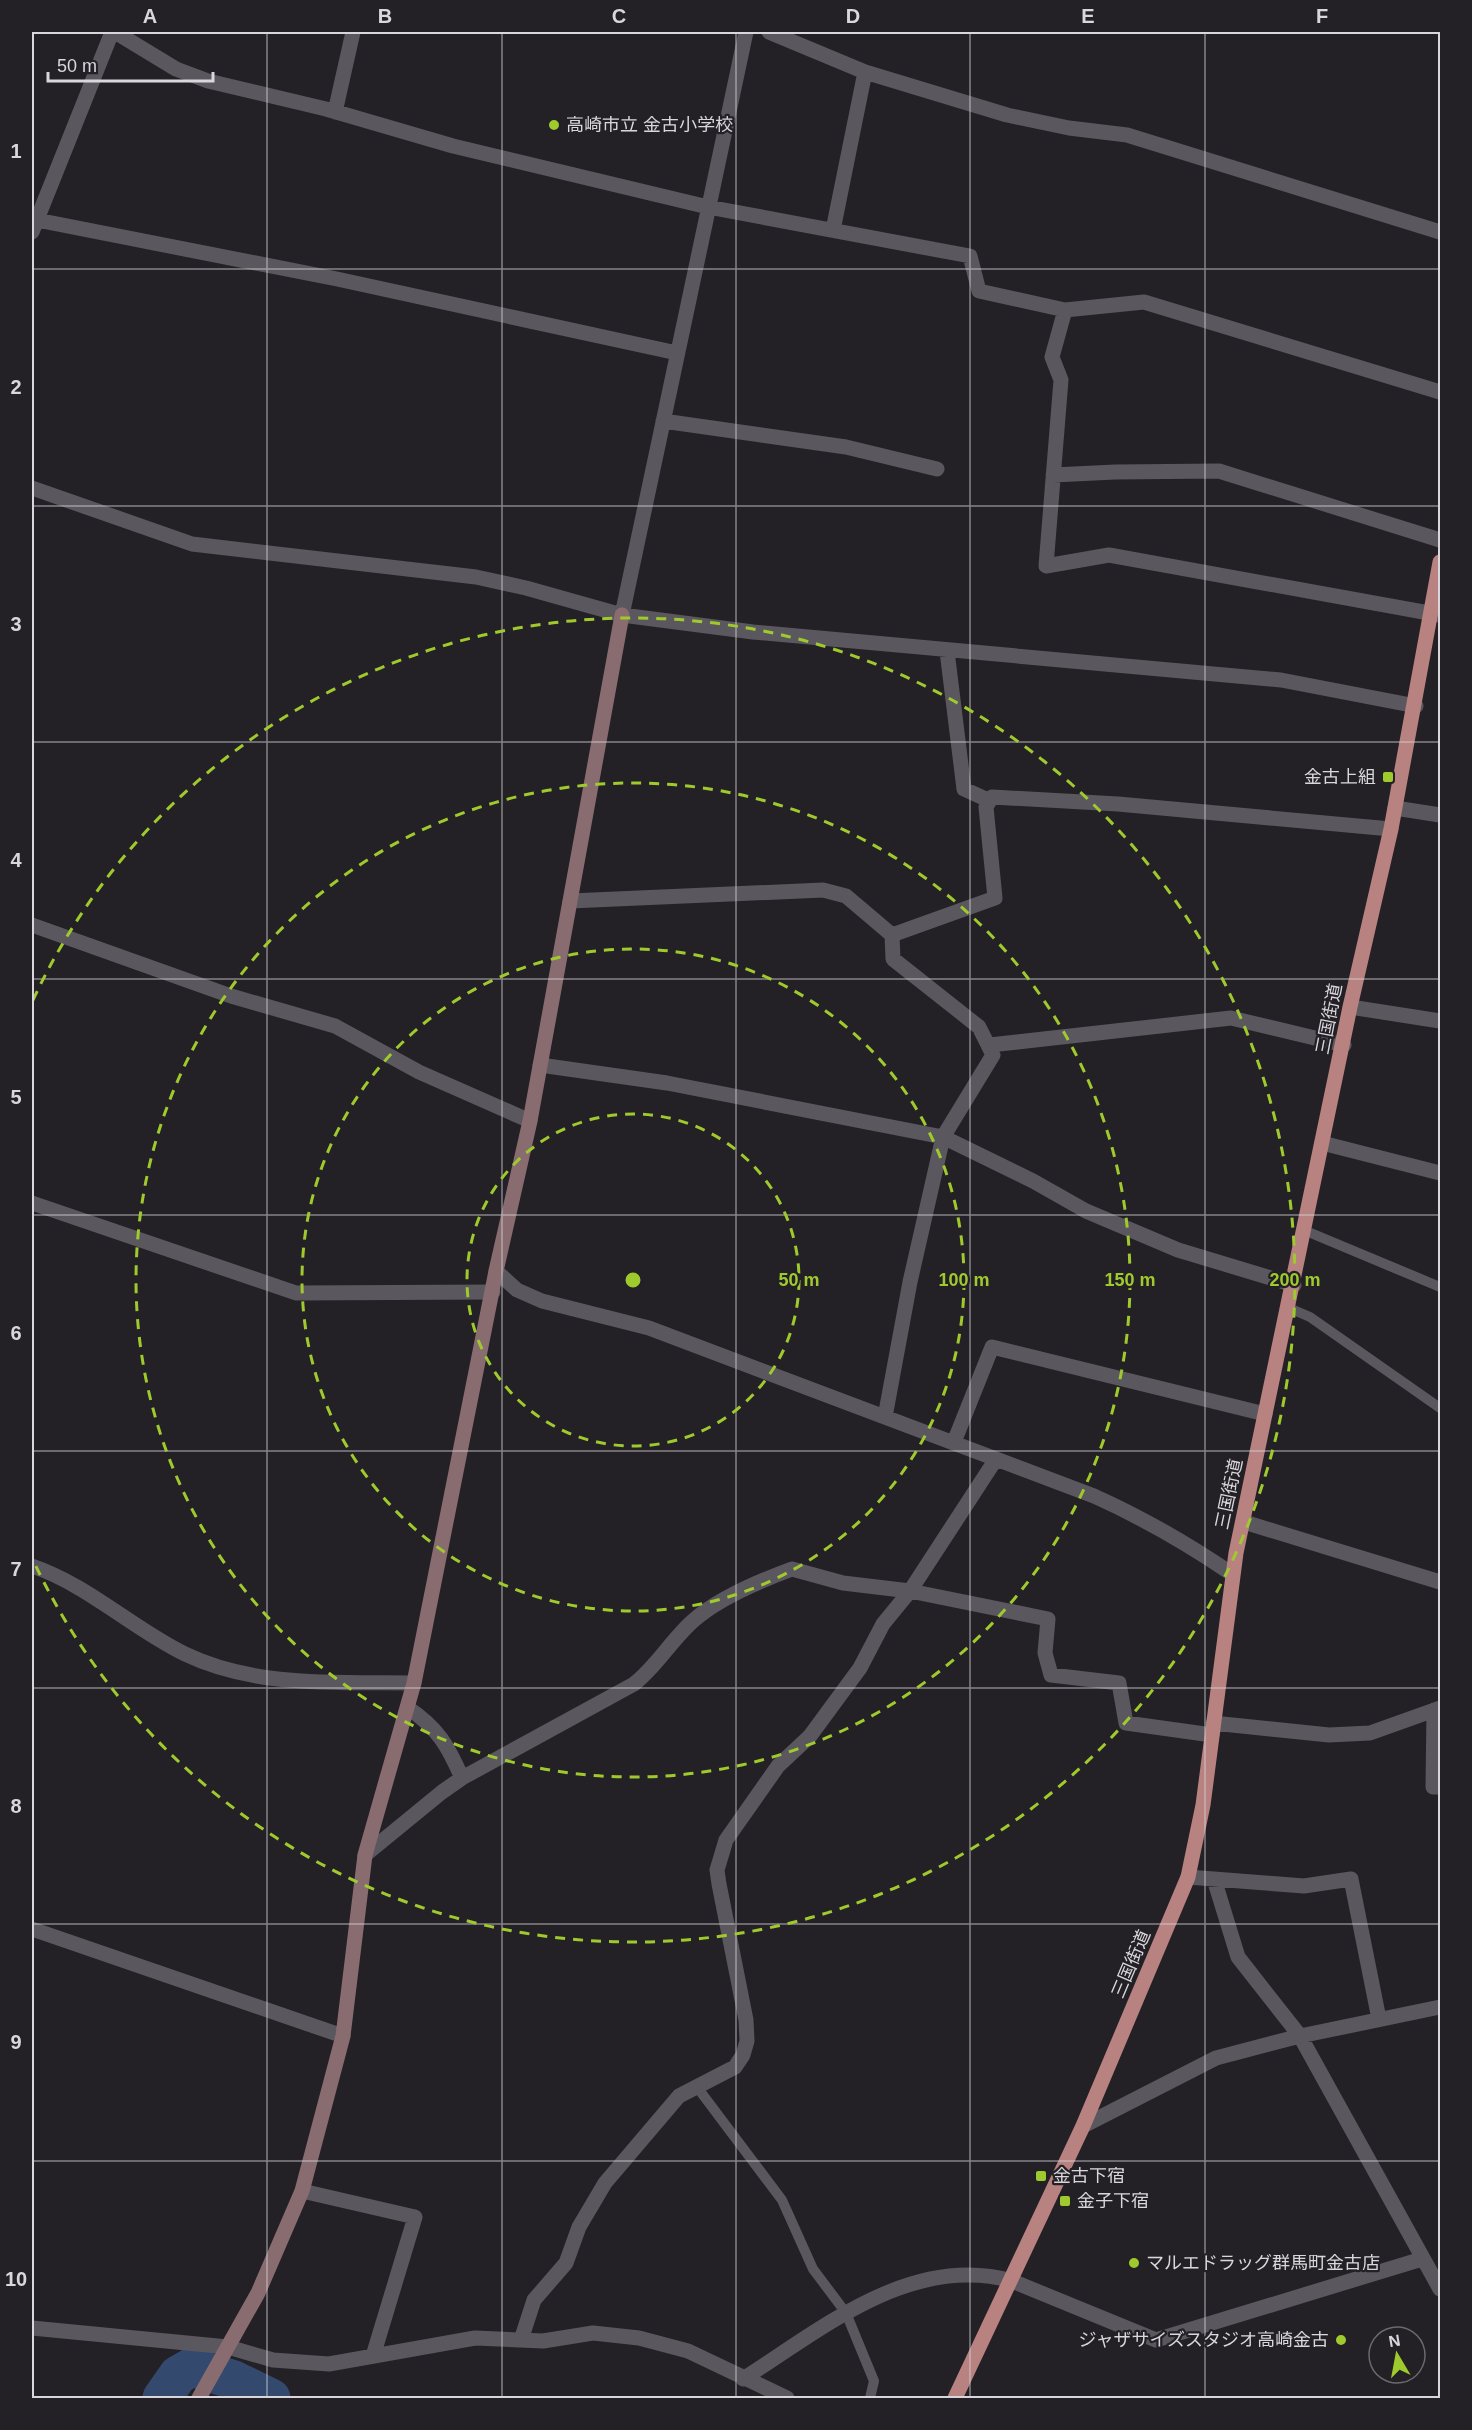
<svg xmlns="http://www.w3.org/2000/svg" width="1472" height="2430" viewBox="0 0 1472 2430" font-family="Helvetica,'Noto Sans JP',sans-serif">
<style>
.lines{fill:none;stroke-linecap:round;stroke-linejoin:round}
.river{stroke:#34496e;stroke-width:39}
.lane{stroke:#5a575e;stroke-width:10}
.street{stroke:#5a575e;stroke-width:15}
.secondary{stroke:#896c70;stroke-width:15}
.primary{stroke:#b88281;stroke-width:15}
.grid{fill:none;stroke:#d9d7db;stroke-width:1.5;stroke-opacity:0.55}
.ring{fill:none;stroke:#9fca2d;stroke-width:3;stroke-dasharray:10 8}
.poi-dot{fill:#9fca2d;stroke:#232026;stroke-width:2}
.labels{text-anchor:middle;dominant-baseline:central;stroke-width:4.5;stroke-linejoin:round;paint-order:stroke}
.poi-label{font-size:18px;fill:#d9d7db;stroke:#232026;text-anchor:start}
.street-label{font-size:18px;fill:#d9d7db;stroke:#232026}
.centre{fill:#9fca2d;stroke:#232026;stroke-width:3}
.ring-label{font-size:18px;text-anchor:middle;font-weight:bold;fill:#9fca2d;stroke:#232026;stroke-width:4.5;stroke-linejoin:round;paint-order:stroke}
.neatline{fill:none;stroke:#d9d7db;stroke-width:2}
.grid-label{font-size:20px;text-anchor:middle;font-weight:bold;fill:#d9d7db}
</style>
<rect width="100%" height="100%" fill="#232026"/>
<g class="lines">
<!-- river -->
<path class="river" d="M 162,2398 L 178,2375 L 192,2367 L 234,2380 L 271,2398"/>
<!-- lane -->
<path class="lane" d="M 1306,1231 L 1440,1287
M 1289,1308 L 1310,1317 L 1440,1408
M 697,2087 L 782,2200 L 813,2269 L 846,2313 L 874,2381 L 870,2398"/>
<!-- street -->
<path class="street" d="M 115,32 L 176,69 L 208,81 L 326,109 L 453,146 L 708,207 L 970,256 L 979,291 L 1065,310 L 1144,302 L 1440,392
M 769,32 L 865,72 L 1007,115 L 1069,128 L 1127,135 L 1440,232
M 335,112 L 353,32
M 32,219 L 337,279 L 677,353
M 833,230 L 865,72
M 32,232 L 112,32
M 1065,310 L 1052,357 L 1061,380 L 1046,566 L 1109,555 L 1440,615
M 663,421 L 846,447 L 937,469
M 1053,475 L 1115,472 L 1219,471 L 1440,540
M 32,488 L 192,544 L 476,577 L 526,588 L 622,615 L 753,632 L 1281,680 L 1416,706
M 622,615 L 746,32
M 947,651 L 964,789 L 988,800
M 1395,808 L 1440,815
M 570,901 L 823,890 L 846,896 L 892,935 L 893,959 L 979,1027 L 993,1055 L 943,1137 L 910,1282 L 885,1417
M 32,925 L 231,996 L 335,1026 L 419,1072 L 530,1121
M 892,935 L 995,898 L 986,807 L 992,797 L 1118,804 L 1391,829
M 1350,1007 L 1440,1021
M 990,1045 L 1231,1018 L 1344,1045
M 540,1065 L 667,1083 L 943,1137 L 1033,1181 L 1086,1211 L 1178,1250 L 1294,1285
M 1322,1143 L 1440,1173
M 32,1203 L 296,1293 L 493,1292
M 496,1271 L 517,1290 L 542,1301 L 649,1328 L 1094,1496 C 1143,1518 1188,1544 1232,1574
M 954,1442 L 992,1347 L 1265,1414
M 1244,1522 L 1440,1582
M 32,1566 C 88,1585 132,1628 185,1654 C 256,1688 337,1682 414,1683
M 408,1708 C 438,1728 448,1746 462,1778
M 1434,1710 L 1433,1787 L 1440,1787
M 1213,1723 L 1329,1735 L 1370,1733 L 1440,1708
M 365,1855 L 442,1792 L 462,1778 L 634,1684 C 657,1666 672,1639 694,1620 C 718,1599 762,1580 792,1569 L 843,1583 L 910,1591 L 1048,1619 L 1045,1653 L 1051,1675 L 1119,1683 L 1126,1723 L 1212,1735
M 1188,1877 L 1304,1886 L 1351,1879 L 1379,2019
M 1214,1879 L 1238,1957 L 1300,2036 L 1440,2289
M 32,1929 L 343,2036
M 1083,2126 L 1216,2058 L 1300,2036 L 1440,2007
M 302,2191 L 415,2217 L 373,2356
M 32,2328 L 228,2347 L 273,2360 L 329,2364 L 475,2338 L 543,2341 L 593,2333 L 639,2338 L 688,2351 L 787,2398
M 521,2340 L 534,2300 L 566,2263 L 579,2227 L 605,2183 L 679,2096 L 735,2067 L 743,2055 L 747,2041 L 746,2020 L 719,1884 L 717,1870 L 726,1840 L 778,1766 L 810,1736 L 860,1668 L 883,1624 L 910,1591 L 996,1459
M 743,2379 C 823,2328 912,2253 1012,2281 L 1156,2340 L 1422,2259"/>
<!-- secondary -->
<path class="secondary" d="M 199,2398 L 258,2293 L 302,2191 L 343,2036 L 365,1855 L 414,1683 L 496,1271 L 530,1121 L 622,615"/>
<!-- primary -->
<path class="primary" d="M 955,2398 L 1083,2126 L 1188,1877 L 1203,1805 L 1236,1553 L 1350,1007 L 1391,829 L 1440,562"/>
</g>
<!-- grid -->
<path class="grid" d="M 267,32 L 267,2398M 502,32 L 502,2398M 736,32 L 736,2398M 970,32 L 970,2398M 1205,32 L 1205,2398M 32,269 L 1440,269M 32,506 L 1440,506M 32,742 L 1440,742M 32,979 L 1440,979M 32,1215 L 1440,1215M 32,1451 L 1440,1451M 32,1688 L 1440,1688M 32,1924 L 1440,1924M 32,2161 L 1440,2161"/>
<!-- distance rings -->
<g class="ring">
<circle cx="633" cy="1280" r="166"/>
<circle cx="633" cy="1280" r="331"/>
<circle cx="633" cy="1280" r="497"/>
<path d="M33 1000A662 662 0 1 1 33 1560"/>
</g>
<!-- markers -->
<g class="poi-dot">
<circle cx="554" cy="125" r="6"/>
<rect x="1382" y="771" width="12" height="12" rx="3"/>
<rect x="1035" y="2170" width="12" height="12" rx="3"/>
<rect x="1059" y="2195" width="12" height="12" rx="3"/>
<circle cx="1134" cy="2263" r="6"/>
<circle cx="1341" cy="2340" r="6"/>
</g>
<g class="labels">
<!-- poi labels -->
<g class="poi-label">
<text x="566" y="125">高崎市立 金古小学校</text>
<text x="1376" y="777" text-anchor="end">金古上組</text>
<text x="1053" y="2176">金古下宿</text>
<text x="1077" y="2201">金子下宿</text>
<text x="1146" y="2263">マルエドラッグ群馬町金古店</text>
<text x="1329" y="2340" text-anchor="end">ジャザサイズスタジオ高崎金古</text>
</g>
<!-- street labels -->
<g class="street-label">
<text transform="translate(1329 1019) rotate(-79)">三国街道</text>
<text transform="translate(1229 1494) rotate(-78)">三国街道</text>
<text transform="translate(1131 1964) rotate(-67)">三国街道</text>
</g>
</g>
<circle cx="633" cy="1280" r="9" class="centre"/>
<g class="ring-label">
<text x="799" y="1286">50 m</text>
<text x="964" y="1286">100 m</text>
<text x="1130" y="1286">150 m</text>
<text x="1295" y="1286">200 m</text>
</g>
<!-- border -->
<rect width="1472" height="2430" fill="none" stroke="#232026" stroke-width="66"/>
<!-- north arrow -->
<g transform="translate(1397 2355) rotate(350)"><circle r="28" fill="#232026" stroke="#6c696e" stroke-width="1.5"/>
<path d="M0-4.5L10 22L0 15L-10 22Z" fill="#9fca2d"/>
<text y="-9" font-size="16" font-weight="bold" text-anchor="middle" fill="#d9d7db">N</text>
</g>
<!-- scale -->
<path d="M48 72v9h165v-9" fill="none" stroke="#d9d7db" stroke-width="3"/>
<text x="57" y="72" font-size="18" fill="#d9d7db" stroke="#232026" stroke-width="4.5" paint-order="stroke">50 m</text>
<rect x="33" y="33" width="1406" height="2364" class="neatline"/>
<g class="grid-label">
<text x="150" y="23">A</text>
<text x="385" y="23">B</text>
<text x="619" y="23">C</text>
<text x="853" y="23">D</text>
<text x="1088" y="23">E</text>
<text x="1322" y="23">F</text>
<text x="16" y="158">1</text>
<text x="16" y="394">2</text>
<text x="16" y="631">3</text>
<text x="16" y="867">4</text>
<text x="16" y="1104">5</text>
<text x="16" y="1340">6</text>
<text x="16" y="1576">7</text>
<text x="16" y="1813">8</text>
<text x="16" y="2049">9</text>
<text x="16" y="2286">10</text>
</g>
</svg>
